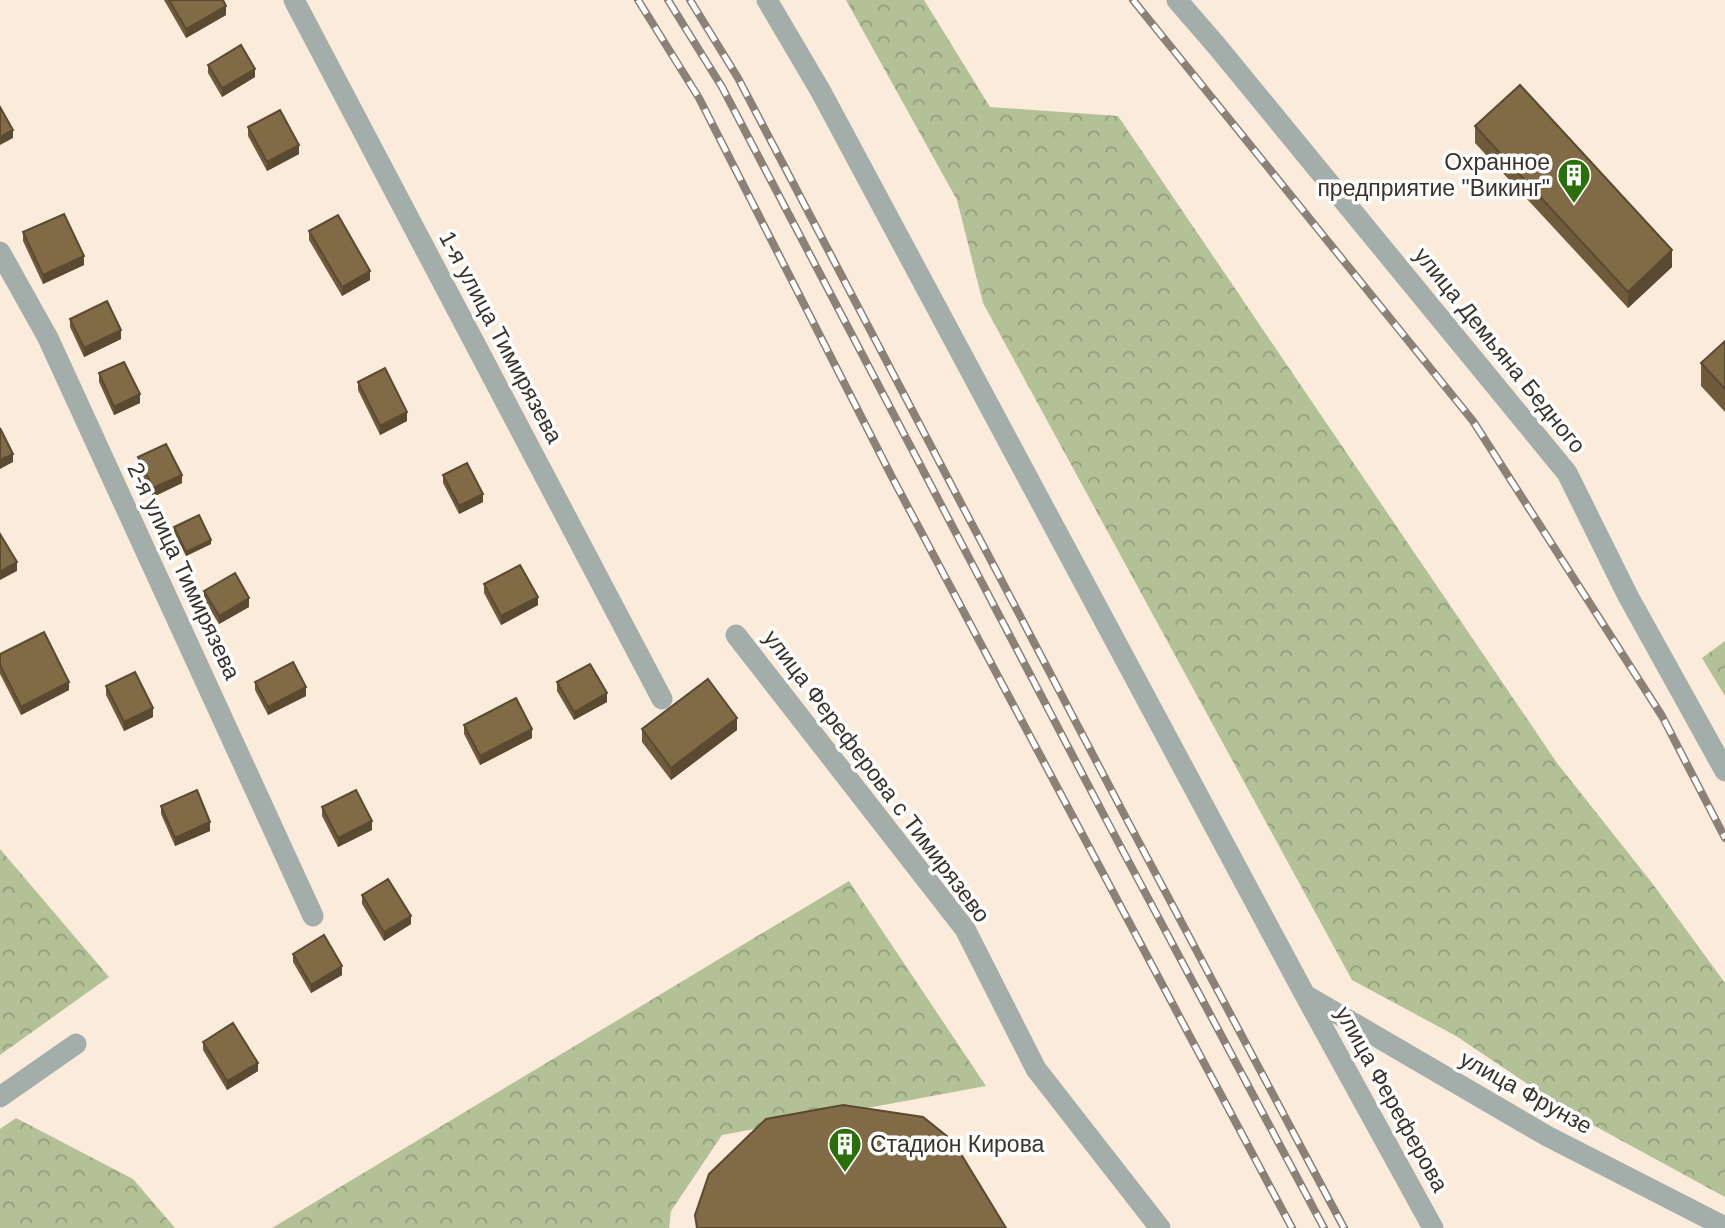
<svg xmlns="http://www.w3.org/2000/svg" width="1725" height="1228" viewBox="0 0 1725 1228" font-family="Helvetica,sans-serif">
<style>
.forest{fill:url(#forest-crowns)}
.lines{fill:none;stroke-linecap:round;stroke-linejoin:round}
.minor{stroke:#a3aeaa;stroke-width:21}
.rail-casing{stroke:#8b8177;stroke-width:8}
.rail{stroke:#fff;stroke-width:5;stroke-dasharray:16;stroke-linecap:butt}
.wall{fill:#6f5b3c}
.shaded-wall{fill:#5a4a31}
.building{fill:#816a46;stroke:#5a4a31;stroke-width:2}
.labels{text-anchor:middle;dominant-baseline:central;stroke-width:7;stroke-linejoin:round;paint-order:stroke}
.poi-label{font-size:23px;fill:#39332d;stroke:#fff;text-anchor:end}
.street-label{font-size:23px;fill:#39332d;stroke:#fff}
</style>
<defs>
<pattern id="forest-crowns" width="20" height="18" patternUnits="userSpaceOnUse" patternTransform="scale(1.75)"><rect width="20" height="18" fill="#b3c197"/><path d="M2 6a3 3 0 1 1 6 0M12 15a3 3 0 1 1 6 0" fill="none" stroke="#939d7c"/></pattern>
</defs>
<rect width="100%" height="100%" fill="#faebda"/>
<!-- forest -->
<path class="forest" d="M 846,0 L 924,0 L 990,107 L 1118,116 L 1557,763 L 1652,883 L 1725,983 L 1725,1197 L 1571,1113 L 1456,1036 L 1352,980 L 983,303 L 957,200 Z
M 1725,641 L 1725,696 L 1702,658 Z
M 0,849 L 109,977 L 0,1055 Z
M 849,881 L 986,1086 L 722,1135 L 671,1211 L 669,1228 L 272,1228 Z
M 16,1118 L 133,1179 L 175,1228 L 0,1228 L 0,1129 Z"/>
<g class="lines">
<!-- minor -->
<path class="minor" d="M 294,0 L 662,699
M 767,0 L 820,90 L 1305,995 L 1433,1228
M 1177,0 L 1216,45 L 1567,473 L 1628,596 L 1725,771
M 0,252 L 48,338 L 313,916
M 736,635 L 965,929 L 1036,1069 L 1160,1228
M 1307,996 L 1547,1136 L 1725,1227
M 0,1097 L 76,1044"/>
<defs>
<path id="rail" d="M 638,0 L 699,98 L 893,479 L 1292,1228
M 668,0 L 722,87 L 1108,823 L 1324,1228
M 690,0 L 738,78 L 1125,816 L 1344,1228
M 1133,0 L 1473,421 L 1662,716 L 1725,838"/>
</defs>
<!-- rail casing -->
<use href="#rail" class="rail-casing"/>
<!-- rail -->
<use href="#rail" class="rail"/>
</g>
<!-- wall -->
<path class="wall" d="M 164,0 L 223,0 L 226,15 L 186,38 Z
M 208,65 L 255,77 L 222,97 L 208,73 Z
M 1475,126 L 1672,267 L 1628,308 L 1475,143 Z
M 248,127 L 299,154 L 267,171 L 248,136 Z
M 309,231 L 370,280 L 342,296 L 309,240 Z
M 23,232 L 84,265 L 43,284 L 23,241 Z
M 70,319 L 121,339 L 84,357 L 70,327 Z
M 1725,341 L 1725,412 L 1701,386 L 1701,363 Z
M 99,373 L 140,403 L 114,415 L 99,382 Z
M 358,382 L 407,421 L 380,435 L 358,390 Z
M 138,457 L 182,483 L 153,497 L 138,465 Z
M 443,475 L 483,502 L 459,514 L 443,483 Z
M 174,527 L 211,544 L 186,556 L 174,532 Z
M 484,584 L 538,605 L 501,625 L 484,593 Z
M 204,591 L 249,607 L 219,624 L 204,600 Z
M 0,654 L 69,690 L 21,715 L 0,674 Z
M 255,682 L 306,696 L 268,715 L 255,690 Z
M 557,682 L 607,702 L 574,720 L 557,691 Z
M 106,686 L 153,717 L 124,731 L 106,695 Z
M 464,725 L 532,738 L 480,765 L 464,734 Z
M 642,729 L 737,730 L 671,780 L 642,742 Z
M 161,806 L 210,831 L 175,846 L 161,814 Z
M 322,807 L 372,830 L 338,847 L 322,816 Z
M 362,895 L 411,924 L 384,941 L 362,904 Z
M 293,954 L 342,975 L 311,993 L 293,962 Z
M 203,1042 L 258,1071 L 227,1090 L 203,1050 Z"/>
<!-- shaded-wall -->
<path class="shaded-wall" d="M 226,6 L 226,15 L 186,38 L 186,29 Z
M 255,69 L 255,77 L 222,97 L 222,88 Z
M 13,130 L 13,138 L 0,145 L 0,137 Z
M 299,145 L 299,154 L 267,171 L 267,162 Z
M 1672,250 L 1672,267 L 1628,308 L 1628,292 Z
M 84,256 L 84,265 L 43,284 L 43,275 Z
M 370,271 L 370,280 L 342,296 L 342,287 Z
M 121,330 L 121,339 L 84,357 L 84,348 Z
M 140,394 L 140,403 L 114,415 L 114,407 Z
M 407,412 L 407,421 L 380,435 L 380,426 Z
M 13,454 L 13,462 L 0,469 L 0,460 Z
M 182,475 L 182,483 L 153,497 L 153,488 Z
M 483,494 L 483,502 L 459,514 L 459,506 Z
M 211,540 L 211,544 L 186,556 L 186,552 Z
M 17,562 L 17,571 L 0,580 L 0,572 Z
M 538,597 L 538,605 L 501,625 L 501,616 Z
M 249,598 L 249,607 L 219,624 L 219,616 Z
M 69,682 L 69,690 L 21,715 L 21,707 Z
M 306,687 L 306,696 L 268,715 L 268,707 Z
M 607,693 L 607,702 L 574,720 L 574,712 Z
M 153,708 L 153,717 L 124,731 L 124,722 Z
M 737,718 L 737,730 L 671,780 L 671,768 Z
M 532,729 L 532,738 L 480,765 L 480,756 Z
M 372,821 L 372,830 L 338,847 L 338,838 Z
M 210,822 L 210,831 L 175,846 L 175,838 Z
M 411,916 L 411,924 L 384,941 L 384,932 Z
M 342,966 L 342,975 L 311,993 L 311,985 Z
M 258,1063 L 258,1071 L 227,1090 L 227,1081 Z"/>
<!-- building -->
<path class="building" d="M 169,0 L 223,0 L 226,6 L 186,29 Z
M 241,45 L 255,69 L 222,88 L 208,65 Z
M 1520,85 L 1672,250 L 1628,292 L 1475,126 Z
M 0,107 L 13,130 L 0,137 Z
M 280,110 L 299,145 L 267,162 L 248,127 Z
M 64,214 L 84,256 L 43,275 L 23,232 Z
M 338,215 L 370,271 L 342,287 L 309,231 Z
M 107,301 L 121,330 L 84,348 L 70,319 Z
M 1725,341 L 1725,389 L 1701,363 Z
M 124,362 L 140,394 L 114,407 L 99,373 Z
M 385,368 L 407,412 L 380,426 L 358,382 Z
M 0,428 L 13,454 L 0,460 Z
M 166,444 L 182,475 L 153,488 L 138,457 Z
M 467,463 L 483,494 L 459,506 L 443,475 Z
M 199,515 L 211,540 L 186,552 L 174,527 Z
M 0,534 L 17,562 L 0,572 Z
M 520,565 L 538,597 L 501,616 L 484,584 Z
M 235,573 L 249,598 L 219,616 L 204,591 Z
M 44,632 L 69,682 L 21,707 L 0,665 L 0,654 Z
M 293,662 L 306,687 L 268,707 L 255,682 Z
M 590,664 L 607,693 L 574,712 L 557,682 Z
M 135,672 L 153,708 L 124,722 L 106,686 Z
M 708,679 L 737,718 L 671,768 L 642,729 Z
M 516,698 L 532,729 L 480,756 L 464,725 Z
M 197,790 L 210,822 L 175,838 L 161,806 Z
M 356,790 L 372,821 L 338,838 L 322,807 Z
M 388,879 L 411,916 L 384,932 L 362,895 Z
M 324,935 L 342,966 L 311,985 L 293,954 Z
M 233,1023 L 258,1063 L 227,1081 L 203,1042 Z
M 843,1105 L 923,1117 L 953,1141 L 1006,1228 L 697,1228 L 695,1215 L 709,1174 L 766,1119 Z"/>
<!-- icons -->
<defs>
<symbol id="building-pin" viewBox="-11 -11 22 30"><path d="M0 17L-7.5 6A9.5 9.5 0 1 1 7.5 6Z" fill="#2a6f0b" stroke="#fff"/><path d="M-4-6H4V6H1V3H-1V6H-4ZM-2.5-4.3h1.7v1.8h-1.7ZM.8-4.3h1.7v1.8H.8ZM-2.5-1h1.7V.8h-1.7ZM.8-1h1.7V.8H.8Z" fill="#fff"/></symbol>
</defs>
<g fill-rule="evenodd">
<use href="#building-pin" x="1555" y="156" width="38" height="52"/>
<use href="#building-pin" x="826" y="1125" width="38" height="52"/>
</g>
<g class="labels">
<!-- poi labels -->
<g class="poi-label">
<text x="1550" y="162">Охранное<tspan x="1550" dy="26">предприятие "Викинг"</tspan></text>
<text x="870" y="1144" text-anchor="start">Стадион Кирова</text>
</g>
<!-- street labels -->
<g class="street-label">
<text transform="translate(501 337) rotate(62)">1-я улица Тимирязева</text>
<text transform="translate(1500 350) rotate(51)">улица Демьяна Бедного</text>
<text transform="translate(184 571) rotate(65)">2-я улица Тимирязева</text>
<text transform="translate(877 776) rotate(53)">улица Фереферова с Тимирязево</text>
<text transform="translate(1526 1092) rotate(29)">улица Фрунзе</text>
<text transform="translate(1392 1099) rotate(61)">улица Фереферова</text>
</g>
</g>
</svg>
